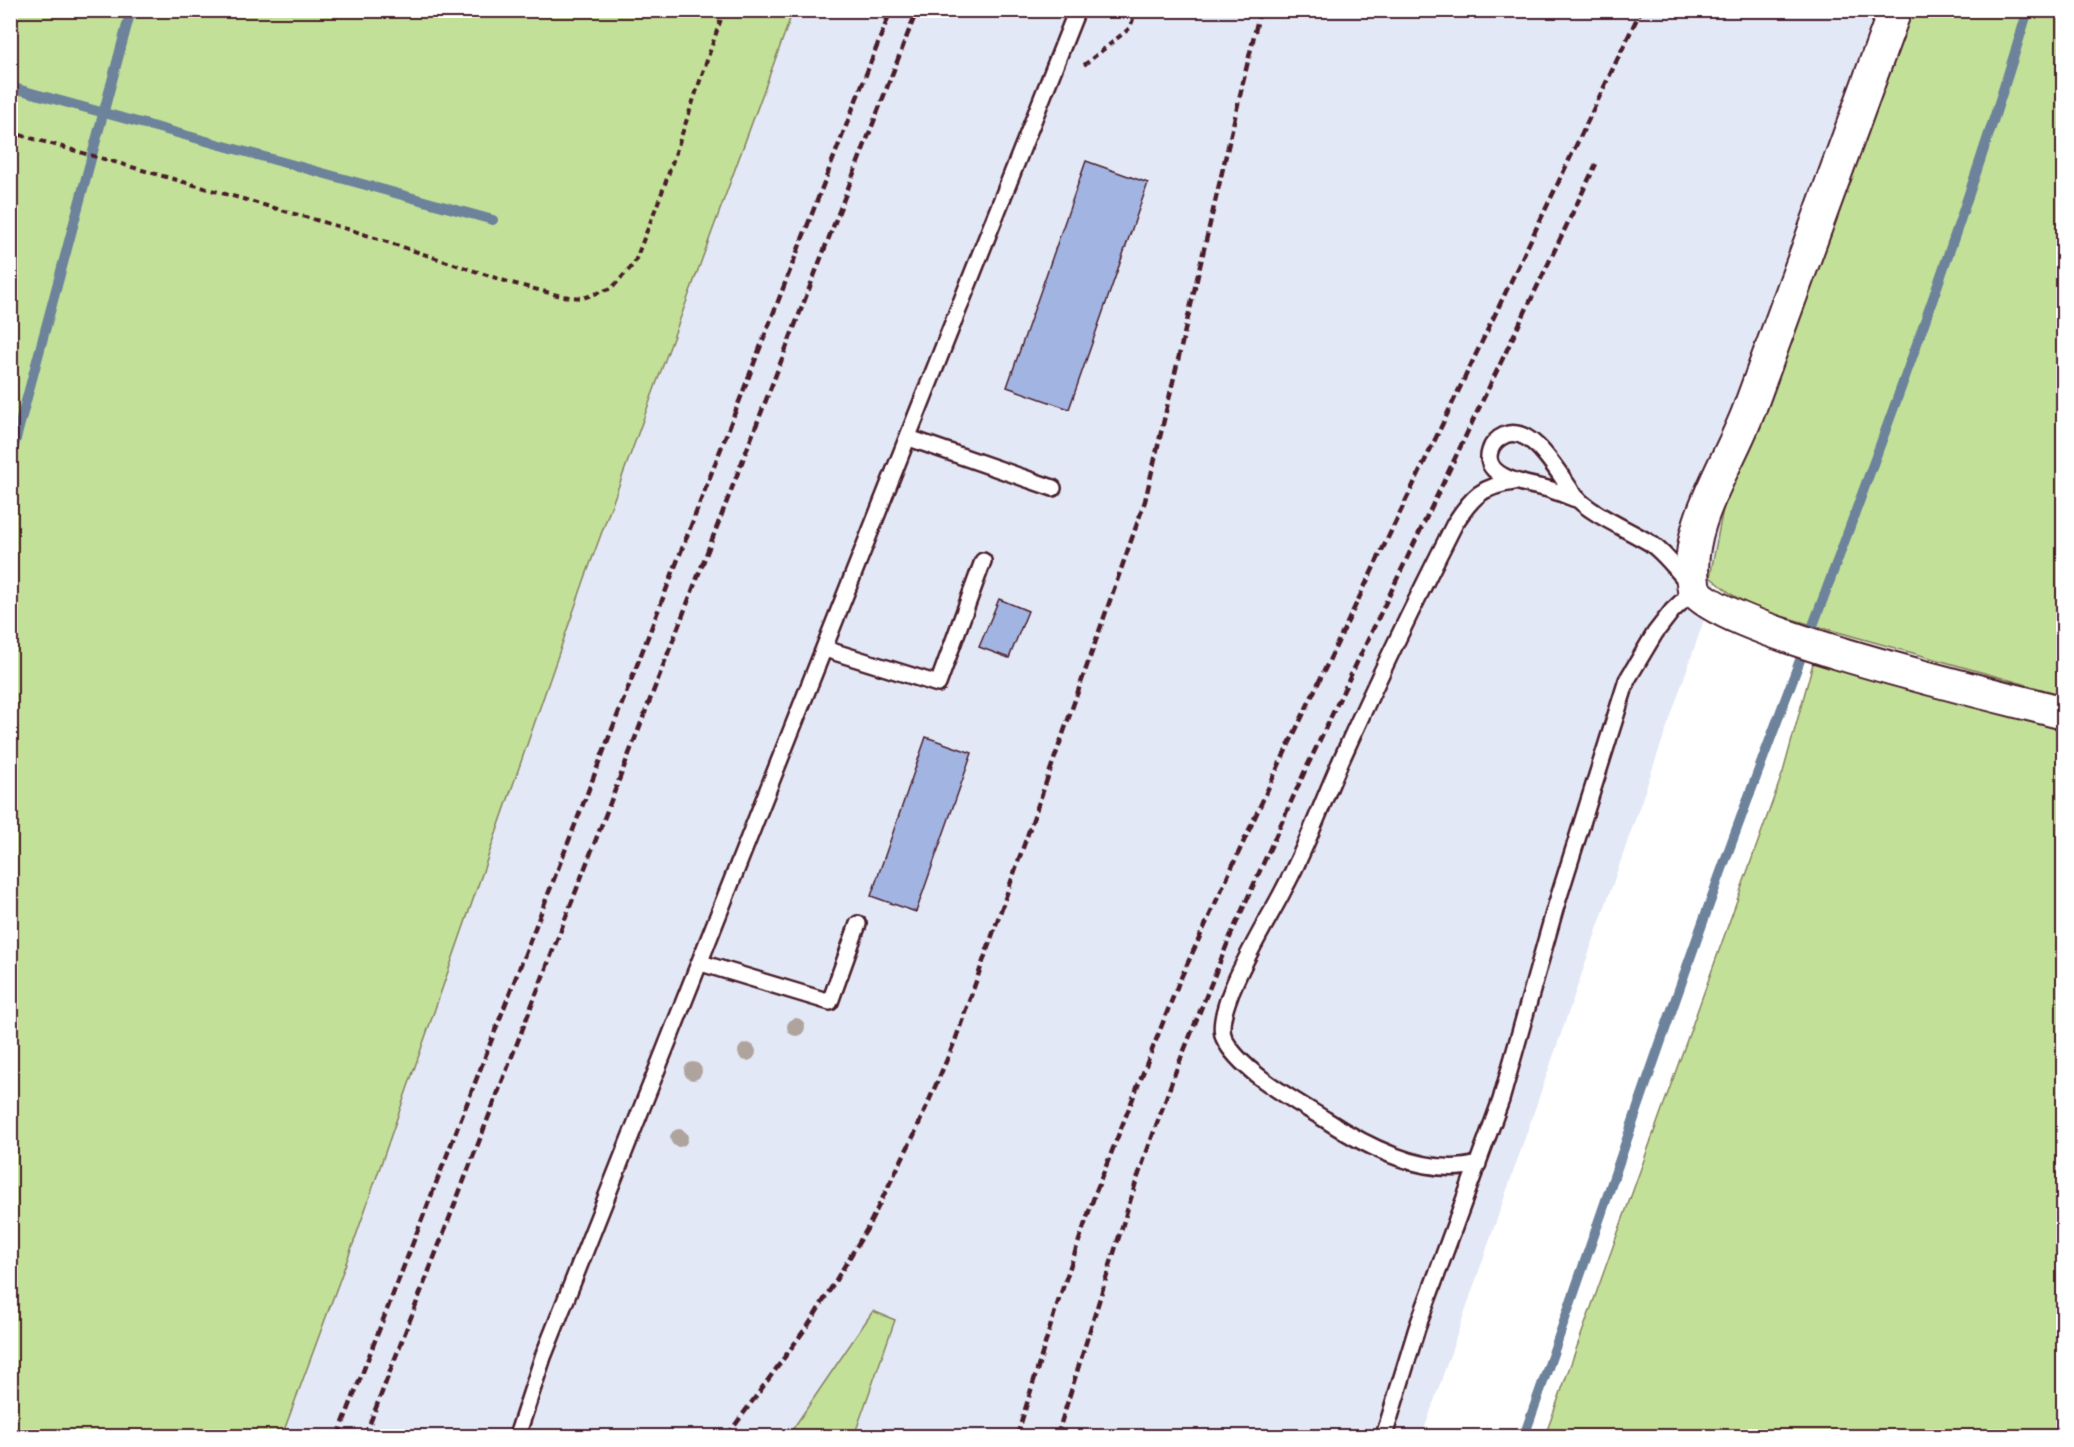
<svg xmlns="http://www.w3.org/2000/svg" width="2074" height="1447" viewBox="0 0 2074 1447" font-family="'Indie Flower',sans-serif">
<style>
.built{fill:#e3e8f6}
.green{fill:#c3e098;stroke:#868062;stroke-width:1.5}
.lines{fill:none;stroke-linecap:round;stroke-linejoin:round}
.stream{stroke:#6d829b;stroke-width:10}
.building{fill:#a2b4e2;stroke:#4a1f2b;stroke-width:1.5}
.service-casing{stroke:#4a1f2b;stroke-width:20}
.minor-casing{stroke:#4a1f2b;stroke-width:36}
.path{stroke:#4a1f2b;stroke-width:4;stroke-dasharray:6 4.5;stroke-linecap:butt}
.service{stroke:#fff;stroke-width:15}
.minor{stroke:#fff;stroke-width:32}
.rail{stroke:#4a1f2b;stroke-width:4.5;stroke-dasharray:9 4.5;stroke-linecap:butt}
.tree{fill:#afa49d}
</style>
<rect width="100%" height="100%" fill="#fff"/>
<filter id="ink" filterUnits="userSpaceOnUse"><feTurbulence type="fractalNoise" baseFrequency=".0167" numOctaves="2"/><feDisplacementMap in="SourceGraphic" scale="12" xChannelSelector="R" yChannelSelector="G"/><feConvolveMatrix kernelMatrix="1 2 1 2 8 2 1 2 1" color-interpolation-filters="sRGB"/></filter>
<g filter="url(#ink)">
<!-- built -->
<path class="built" d="M 793,11 L 1919,11 L 1723,565 L 1422,1436 L 282,1436 L 356,1236 L 585,578 Z"/>
<!-- green -->
<path class="green" d="M 10,11 L 793,11 L 585,578 L 356,1236 L 282,1436 L 11,1436 Z
M 1908,11 L 2063,11 L 2063,695 L 1759,610 L 1734,596 L 1710,577 L 1726,493 Z
M 1815,656 L 2063,724 L 2063,1436 L 1545,1436 L 1783,772 Z
M 873,1311 L 895,1320 L 854,1436 L 788,1436 Z"/>
<g class="lines">
<!-- stream -->
<path class="stream" d="M 10,87 L 493,220
M 10,461 L 131,10
M 1524,1436 C 1597,1231 1664,1024 1740,820 C 1840,552 1945,284 2028,10"/>
</g>
<!-- building -->
<path class="building" d="M 1086,161 L 1148,183 L 1069,409 L 1007,387 Z
M 999,599 L 1028,611 L 1009,658 L 979,647 Z
M 926,737 L 972,753 L 916,912 L 871,896 Z"/>
<g class="lines">
<defs>
<path id="service" d="M 909,438 L 1053,488
M 825,649 L 938,684 L 983,561
M 701,963 L 830,1002 L 858,924
M 1478,1164 C 1427,1178 1369,1148 1326,1120 C 1296,1101 1239,1071 1224,1038 C 1211,1009 1270,918 1284,889 C 1307,847 1323,800 1343,756 C 1378,678 1416,600 1455,523 C 1472,497 1482,486 1514,482
M 517,1436 L 543,1357 L 1077,10
M 1384,1436 L 1417,1328 L 1501,1100 L 1555,909 L 1627,680 L 1655,633 L 1672,611 L 1694,590 C 1681,575 1667,555 1650,543 C 1631,531 1589,513 1576,497 C 1561,479 1534,424 1505,435 C 1498,438 1492,444 1490,451 C 1481,479 1532,485 1548,489 C 1559,492 1569,497 1579,500"/>
<path id="minor" d="M 1895,10 C 1847,144 1798,277 1749,410 C 1728,467 1682,527 1694,590 C 1726,633 1999,696 2064,713"/>
</defs>
<!-- service casing -->
<use href="#service" class="service-casing"/>
<!-- minor casing -->
<use href="#minor" class="minor-casing"/>
<!-- path -->
<path class="path" d="M 1084,65 L 1130,28 L 1136,10
M 10,132 L 354,231 L 508,282 L 561,296 L 583,298 L 612,288 L 634,264 L 664,187 L 724,10"/>
<!-- service -->
<use href="#service" class="service"/>
<!-- minor -->
<use href="#minor" class="minor"/>
<!-- rail -->
<path class="rail" d="M 338,1436 L 891,10
M 365,1436 L 917,10
M 727,1436 L 811,1321 L 867,1229 L 914,1135 L 955,1041 L 1145,501 L 1260,10
M 1017,1436 L 1056,1308 L 1095,1194 L 1179,982 L 1278,767 L 1641,10
M 1057,1436 L 1136,1182 L 1175,1073 L 1230,937 L 1304,773 L 1596,164"/>
</g>
<!-- trees -->
<g class="tree">
<circle cx="796" cy="1027" r="9"/>
<circle cx="747" cy="1052" r="9"/>
<circle cx="693" cy="1071" r="9"/>
<circle cx="679" cy="1138" r="9"/>
</g>
</g>
<!-- margin -->
<rect width="2074" height="1447" fill="none" stroke="#fff" stroke-width="36"/>
<rect x="18" y="18" width="2038" height="1411" fill="none" stroke="#4a1f2b" stroke-width="2" filter="url(#ink)"/>
</svg>
